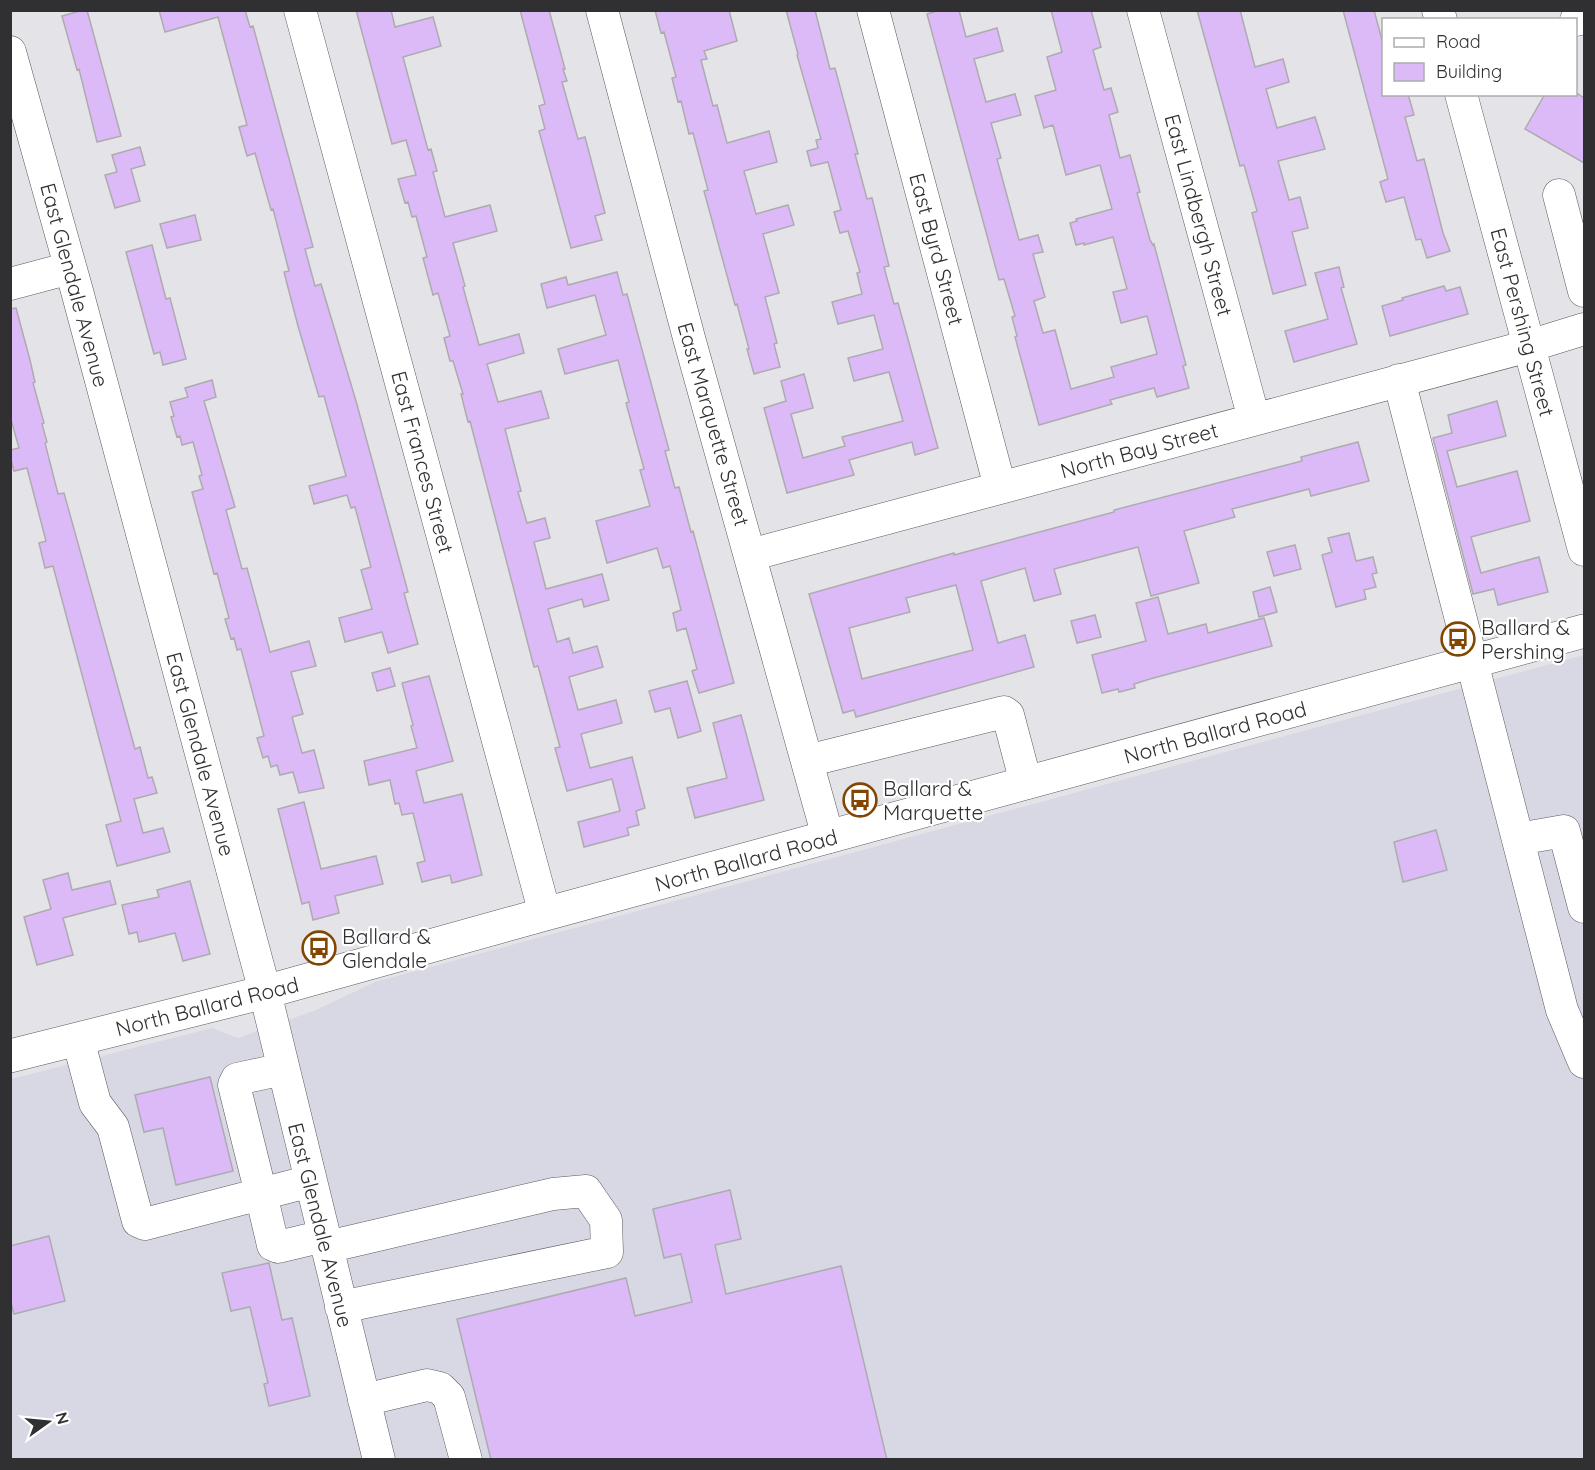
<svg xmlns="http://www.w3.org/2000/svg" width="1595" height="1470" viewBox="0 0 1595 1470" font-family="Quicksand,sans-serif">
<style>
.built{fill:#d7d8e4}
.building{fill:#dbbaf7;stroke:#aeabb0;stroke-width:1.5;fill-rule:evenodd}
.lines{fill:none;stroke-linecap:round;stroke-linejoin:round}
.minor-casing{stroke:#5b5b5f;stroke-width:33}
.major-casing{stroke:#5b5b5f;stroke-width:34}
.minor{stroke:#fff;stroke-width:32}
.major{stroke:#fff;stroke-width:33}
.labels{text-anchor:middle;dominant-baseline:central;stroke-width:4.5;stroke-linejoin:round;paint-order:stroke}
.street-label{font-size:21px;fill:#303032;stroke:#fff}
.poi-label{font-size:21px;fill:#303032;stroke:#fff;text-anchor:start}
</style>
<rect width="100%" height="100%" fill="#e3e3e8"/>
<!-- built -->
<path class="built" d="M 1584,655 L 1584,1459 L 11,1460 L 11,1079 L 212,1028 L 238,1038 L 316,1010 L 375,982 Z"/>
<!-- building -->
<path class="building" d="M 83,10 L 87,10 L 121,136 L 97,142 L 79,69 L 77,70 L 62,16 Z
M 159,10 L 245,10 L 250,27 L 253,26 L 313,247 L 305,249 L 315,286 L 321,284 L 356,401 L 408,592 L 404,593 L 418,644 L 388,653 L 382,632 L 345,642 L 339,618 L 372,609 L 361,570 L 371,567 L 355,507 L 351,508 L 347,495 L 314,504 L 309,486 L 346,476 L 324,396 L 319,397 L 298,326 L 284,272 L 289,271 L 273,209 L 271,210 L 255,153 L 247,156 L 239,127 L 247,125 L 218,17 L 165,32 Z
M 356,10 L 391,10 L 395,27 L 433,17 L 441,46 L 403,57 L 428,150 L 431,149 L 437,171 L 433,172 L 445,217 L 490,205 L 497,231 L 453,243 L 465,286 L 463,287 L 479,345 L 519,334 L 524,353 L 487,364 L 498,402 L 541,391 L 549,418 L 505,429 L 521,491 L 518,492 L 527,523 L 545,518 L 550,538 L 534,542 L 546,589 L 602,574 L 609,600 L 584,607 L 582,599 L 548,609 L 557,642 L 569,638 L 573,653 L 597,646 L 603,667 L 569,677 L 578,710 L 616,700 L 622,723 L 581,734 L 590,768 L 632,757 L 645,808 L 636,811 L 639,825 L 627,828 L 629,835 L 584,847 L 578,822 L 620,811 L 612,779 L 567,791 L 555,748 L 560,747 L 538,666 L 534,667 L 470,421 L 468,422 L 461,394 L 463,394 L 453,361 L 450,361 L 444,338 L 450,336 L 438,293 L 433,295 L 423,258 L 427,257 L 416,216 L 412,217 L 408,202 L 405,203 L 398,179 L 416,175 L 406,140 L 392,144 Z
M 520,10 L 549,10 L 565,69 L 563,69 L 567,81 L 562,82 L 578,139 L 585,137 L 605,213 L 595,216 L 602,240 L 571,248 L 539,131 L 545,129 L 539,106 L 545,104 Z
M 655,10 L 729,10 L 737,41 L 704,51 L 707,59 L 701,60 L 713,106 L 717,105 L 727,143 L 769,131 L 777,162 L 744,171 L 756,214 L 788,205 L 794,225 L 763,234 L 779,293 L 765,297 L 777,343 L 774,344 L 780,367 L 754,374 L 747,349 L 749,349 L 737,304 L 735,305 L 704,191 L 708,190 L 693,133 L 689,134 L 681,101 L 678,102 L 672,78 L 676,77 L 664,32 L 661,33 Z
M 786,10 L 815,10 L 830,69 L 835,68 L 858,154 L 855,154 L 867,199 L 872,198 L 889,266 L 884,267 L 894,304 L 898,303 L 938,448 L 915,455 L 912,442 L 849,460 L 854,475 L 787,493 L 764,408 L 786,401 L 781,381 L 804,374 L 813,408 L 791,414 L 803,458 L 845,446 L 842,437 L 903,421 L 889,372 L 854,381 L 848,358 L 883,349 L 874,315 L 838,324 L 832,302 L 862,294 L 857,273 L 860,272 L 848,231 L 840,233 L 834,212 L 841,210 L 828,162 L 811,166 L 807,151 L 818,148 L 816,140 L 821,139 L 797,55 L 798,54 Z
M 940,10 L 959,10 L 966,37 L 997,28 L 1003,51 L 974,59 L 986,102 L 1015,94 L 1021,115 L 991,123 L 1001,158 L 997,159 L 1019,240 L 1038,235 L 1043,252 L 1033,254 L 1045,297 L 1034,301 L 1043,333 L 1055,330 L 1071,389 L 1114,377 L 1111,367 L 1157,354 L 1147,316 L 1121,323 L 1113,292 L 1127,289 L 1113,237 L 1084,245 L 1084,243 L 1076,245 L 1070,223 L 1077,221 L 1076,219 L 1112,209 L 1100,165 L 1066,175 L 1053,125 L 1044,128 L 1035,96 L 1056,90 L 1047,57 L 1062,52 L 1051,10 L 1091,10 L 1101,47 L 1093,50 L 1104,90 L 1111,88 L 1118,112 L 1109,115 L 1120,158 L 1130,155 L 1140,192 L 1137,193 L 1150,240 L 1153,245 L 1154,244 L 1186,365 L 1183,366 L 1189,388 L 1157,397 L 1154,388 L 1110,400 L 1112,404 L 1039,425 L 1015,337 L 1017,336 L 1012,317 L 1015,316 L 1004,279 L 999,280 L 927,14 Z
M 1197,10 L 1240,10 L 1255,67 L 1283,59 L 1289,82 L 1266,89 L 1277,128 L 1315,117 L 1325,149 L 1278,161 L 1289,200 L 1300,197 L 1308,228 L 1292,232 L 1306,285 L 1273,294 L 1252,213 L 1257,211 L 1244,165 L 1240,166 Z
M 1343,10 L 1374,10 L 1383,44 L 1383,94 L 1408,94 L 1414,115 L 1405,117 L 1417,161 L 1424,159 L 1443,233 L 1450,251 L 1427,258 L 1421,239 L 1416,240 L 1404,197 L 1386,202 L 1380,182 L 1388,179 Z
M 1545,94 L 1578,94 L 1584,98 L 1584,163 L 1525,129 Z
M 140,147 L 145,165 L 131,169 L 140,201 L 115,208 L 105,175 L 117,172 L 112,155 Z
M 195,215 L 201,240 L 167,248 L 160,224 Z
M 152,245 L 166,299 L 170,298 L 186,359 L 163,365 L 160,352 L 154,354 L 126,252 Z
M 1339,267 L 1344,287 L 1341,288 L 1357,344 L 1294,362 L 1285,331 L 1328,319 L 1315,273 Z
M 617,272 L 623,295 L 627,294 L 669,450 L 665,451 L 675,488 L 679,487 L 691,532 L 693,531 L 734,683 L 699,693 L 692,671 L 697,669 L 686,628 L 677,631 L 673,613 L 681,610 L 670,566 L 663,568 L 657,548 L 607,563 L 596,521 L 650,506 L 640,470 L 644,469 L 626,403 L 629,402 L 618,360 L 565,374 L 558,349 L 606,335 L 595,295 L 547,308 L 541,284 L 566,277 L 568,285 Z
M 1444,286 L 1446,291 L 1460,287 L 1468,314 L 1390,336 L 1382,306 L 1403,300 L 1402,298 Z
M 16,308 L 30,360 L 35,382 L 33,383 L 44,423 L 42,424 L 47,442 L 45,443 L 58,494 L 64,493 L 135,749 L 140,747 L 148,778 L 152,777 L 157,793 L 134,799 L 143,833 L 163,828 L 170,852 L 117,866 L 106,825 L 121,821 L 53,566 L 45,568 L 39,543 L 46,541 L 27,468 L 14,471 L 10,456 L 10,450 L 19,448 L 10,416 L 10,309 Z
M 212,380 L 216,397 L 204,401 L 235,507 L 226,510 L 242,569 L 247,568 L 270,652 L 309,641 L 316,666 L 291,672 L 303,714 L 292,717 L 302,753 L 314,750 L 324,788 L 299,793 L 293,772 L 280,775 L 277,765 L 271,767 L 268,756 L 263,758 L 257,738 L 264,736 L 241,649 L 237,650 L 234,638 L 231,639 L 225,619 L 229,618 L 217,573 L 214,574 L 192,492 L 203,489 L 199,476 L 202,475 L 193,442 L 182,445 L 180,436 L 177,437 L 171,417 L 174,416 L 170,402 L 188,397 L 185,388 Z
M 1497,401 L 1506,436 L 1447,451 L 1457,487 L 1517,471 L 1530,521 L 1471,537 L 1481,573 L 1539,557 L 1548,592 L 1498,605 L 1494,589 L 1473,594 L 1433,438 L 1452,433 L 1448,415 Z
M 1358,442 L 1369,481 L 1311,496 L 1309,489 L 1232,509 L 1235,517 L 1184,531 L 1199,583 L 1151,596 L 1138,547 L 1054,569 L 1061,594 L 1034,601 L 1025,568 L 981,581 L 998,643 L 1025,635 L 1034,667 L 856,717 L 854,710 L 843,713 L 809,594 L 954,553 L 954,555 L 1114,512 L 1114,510 L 1302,461 L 1301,457 ZM 956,585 L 973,650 L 862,679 L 849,628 L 910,612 L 906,598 Z
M 1349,533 L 1356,561 L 1373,557 L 1377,573 L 1372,574 L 1376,587 L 1364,590 L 1366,599 L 1336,607 L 1322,555 L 1332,552 L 1328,538 Z
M 1295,545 L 1301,569 L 1274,576 L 1267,552 Z
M 1270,587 L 1277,612 L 1259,617 L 1253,592 Z
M 1158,597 L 1168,634 L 1206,624 L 1208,633 L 1264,618 L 1272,646 L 1150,679 L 1134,684 L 1135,688 L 1119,692 L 1118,689 L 1102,693 L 1092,655 L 1146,641 L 1136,603 Z
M 1095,615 L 1101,637 L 1077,643 L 1071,621 Z
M 390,668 L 395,686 L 377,691 L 372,673 Z
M 429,676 L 453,761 L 416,771 L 424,803 L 462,794 L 482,875 L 452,883 L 450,875 L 422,882 L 417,863 L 425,861 L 413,813 L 402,815 L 399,803 L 395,804 L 390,780 L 369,785 L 364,761 L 417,748 L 411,726 L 413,725 L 402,683 Z
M 687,681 L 701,731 L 678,738 L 670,708 L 655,712 L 649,691 Z
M 741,715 L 764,800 L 695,818 L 687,788 L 727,778 L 713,723 Z
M 304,802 L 321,869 L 376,856 L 383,884 L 335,896 L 339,913 L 313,920 L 309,902 L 302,904 L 278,809 Z
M 1436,830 L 1447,870 L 1403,882 L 1394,842 Z
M 68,873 L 72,890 L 110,881 L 116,904 L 63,918 L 73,955 L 37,965 L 24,917 L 51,909 L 43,880 Z
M 190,881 L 210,954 L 183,961 L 175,933 L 139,942 L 137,932 L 129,934 L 122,905 L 159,897 L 157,890 Z
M 210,1077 L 233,1171 L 176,1185 L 163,1128 L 144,1132 L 135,1095 Z
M 730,1190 L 741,1239 L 715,1245 L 726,1294 L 841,1266 L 887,1460 L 491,1460 L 457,1319 L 626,1278 L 635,1316 L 692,1302 L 681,1254 L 664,1258 L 653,1209 Z
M 49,1236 L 65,1301 L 14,1314 L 10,1299 L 10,1246 Z
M 269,1263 L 282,1320 L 292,1318 L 310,1396 L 269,1406 L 264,1384 L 268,1383 L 250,1307 L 231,1311 L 222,1273 Z"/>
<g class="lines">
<defs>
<path id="minor" d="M 300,10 L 545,914
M 602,10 L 689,338 L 828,837
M 873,10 L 1000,487
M 1143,10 L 1254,419
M 1438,10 L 1441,20
M 1576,20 L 1584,18
M 10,52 L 77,291 L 265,992 L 379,1460
M 1461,94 L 1584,550
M 1559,195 L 1584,291
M 10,284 L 70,268
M 1399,380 L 1562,1010 L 1584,1062
M 750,555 L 1529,346 L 1584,329
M 807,761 L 1004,712 L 1008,715 L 1026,783
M 1519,839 L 1564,831 L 1584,907
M 78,1039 L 95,1103 L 113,1127 L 138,1221 L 145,1224 L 261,1194 L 273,1245 L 278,1247 L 324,1236
M 283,1069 L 237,1079 L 234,1085 L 261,1194 L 311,1181
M 327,1247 L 553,1194 L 586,1191 L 606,1220 L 607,1252 L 341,1307
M 364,1400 L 427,1385 L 440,1388 L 449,1397 L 466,1460"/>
<path id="major" d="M 10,1056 L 265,992 L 545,914 L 1584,631"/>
</defs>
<!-- minor casing -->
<use href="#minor" class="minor-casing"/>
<!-- major casing -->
<use href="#major" class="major-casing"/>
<!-- minor -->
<use href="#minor" class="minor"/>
<!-- major -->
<use href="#major" class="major"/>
</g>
<!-- icons -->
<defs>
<symbol id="bus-ring" viewBox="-11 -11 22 22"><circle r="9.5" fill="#fff" stroke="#824502" stroke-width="1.5"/><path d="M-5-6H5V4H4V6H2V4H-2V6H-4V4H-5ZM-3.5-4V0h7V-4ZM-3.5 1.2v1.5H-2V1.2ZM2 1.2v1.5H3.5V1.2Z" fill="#824502"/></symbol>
</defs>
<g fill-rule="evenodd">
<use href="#bus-ring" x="1439" y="620" width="38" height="38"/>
<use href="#bus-ring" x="841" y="781" width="38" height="38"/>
<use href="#bus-ring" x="300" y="929" width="38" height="38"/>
</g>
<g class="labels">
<!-- street labels -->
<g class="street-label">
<text transform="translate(1199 215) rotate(75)">East Lindbergh Street</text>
<text transform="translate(937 249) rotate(75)">East Byrd Street</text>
<text transform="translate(75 285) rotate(75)">East Glendale Avenue</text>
<text transform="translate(1523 322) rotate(75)">East Pershing Street</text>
<text transform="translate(714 424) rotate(74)">East Marquette Street</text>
<text transform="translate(1139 450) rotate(-15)">North Bay Street</text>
<text transform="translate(423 462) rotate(75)">East Frances Street</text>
<text transform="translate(1215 732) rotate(-15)">North Ballard Road</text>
<text transform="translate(201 754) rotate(75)">East Glendale Avenue</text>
<text transform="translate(746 860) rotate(-15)">North Ballard Road</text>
<text transform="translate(207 1006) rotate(-14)">North Ballard Road</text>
<text transform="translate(321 1225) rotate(76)">East Glendale Avenue</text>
</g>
<!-- poi labels -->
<g class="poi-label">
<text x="1481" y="627">Ballard &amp;<tspan x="1481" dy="24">Pershing</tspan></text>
<text x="883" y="788">Ballard &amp;<tspan x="883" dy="24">Marquette</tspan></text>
<text x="342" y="936">Ballard &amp;<tspan x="342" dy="24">Glendale</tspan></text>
</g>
</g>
<!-- border -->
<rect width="1595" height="1470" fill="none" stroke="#303032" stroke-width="24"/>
<!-- legend -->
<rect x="1382" y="18" width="195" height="78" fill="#ffffff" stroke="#acacad" stroke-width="1.5"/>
<rect x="1394" y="38" width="30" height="9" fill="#ffffff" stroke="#acacad" stroke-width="1.5"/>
<text x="1436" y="48" font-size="18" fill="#303032">Road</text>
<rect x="1394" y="63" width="30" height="18" fill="#dbbaf7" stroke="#acacad" stroke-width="1.5"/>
<text x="1436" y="78" font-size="18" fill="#303032">Building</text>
<!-- north arrow -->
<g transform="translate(48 1422) rotate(75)" stroke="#ffffff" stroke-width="4.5" paint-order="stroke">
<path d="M0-4.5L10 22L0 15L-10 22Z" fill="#303032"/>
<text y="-9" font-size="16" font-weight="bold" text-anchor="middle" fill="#303032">N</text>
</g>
</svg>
